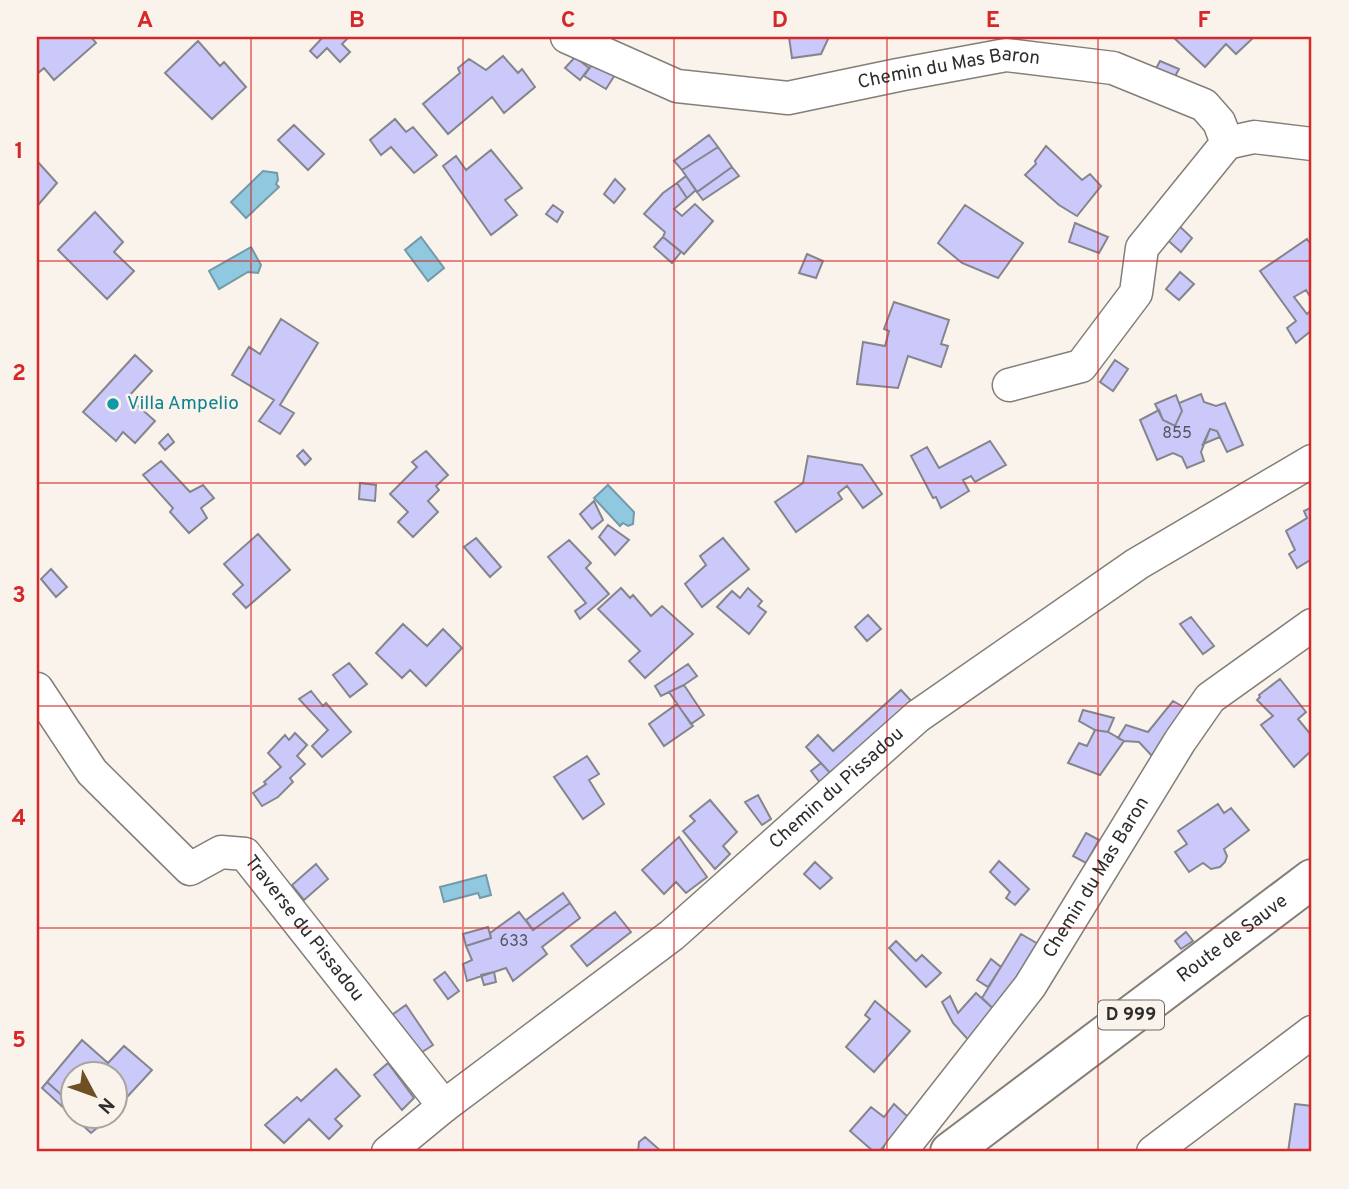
<svg xmlns="http://www.w3.org/2000/svg" width="1349" height="1189" viewBox="0 0 1349 1189" font-family="Overpass,sans-serif">
<style>
.water{fill:#8fc8df;stroke:#729aa9;stroke-width:2}
.building{fill:#cac9fa;stroke:#85858d;stroke-width:2}
.lines{fill:none;stroke-linecap:round;stroke-linejoin:round}
.street-casing{stroke:#837e78;stroke-width:35}
.primary-casing{stroke:#837e78;stroke-width:42}
.street{stroke:#fff;stroke-width:32}
.primary{stroke:#fff;stroke-width:38}
.grid{fill:none;stroke:#d62828;stroke-width:2;stroke-opacity:0.55}
.culture-dot{fill:#0f9aa8;stroke:#f9f3ec;stroke-width:2.5}
.labels{text-anchor:middle;dominant-baseline:central;stroke-width:5;stroke-linejoin:round;paint-order:stroke}
.number-label{font-size:16px;fill:#56545e}
.shield{fill:#f9f3ec;stroke:#6c6864;stroke-width:2}
.shield-label{font-size:18px;font-weight:bold;fill:#2f2d2a}
.street-label{font-size:19px;fill:#2f2d2a;stroke:#f9f3ec}
.culture-label{font-size:19px;fill:#0d838f;stroke:#f9f3ec;text-anchor:start}
.neatline{fill:none;stroke:#d62828;stroke-width:2.5}
.grid-label{font-size:23px;text-anchor:middle;font-weight:bold;fill:#d62828}
</style>
<rect width="100%" height="100%" fill="#f9f3ec"/>
<!-- water -->
<path class="water" d="M 263,171 L 277,173 L 278,180 L 276,184 L 279,187 L 246,218 L 231,202 Z
M 421,237 L 444,268 L 428,281 L 405,250 Z
M 251,247 L 261,265 L 258,273 L 248,272 L 219,289 L 209,271 Z
M 608,485 L 634,512 L 633,524 L 628,526 L 623,523 L 620,526 L 594,498 Z
M 486,875 L 491,895 L 480,898 L 478,893 L 444,902 L 440,887 Z"/>
<!-- building -->
<path class="building" d="M 37,37 L 94,37 L 92,38 L 96,43 L 54,80 L 44,68 L 37,74 Z
M 323,37 L 349,37 L 342,44 L 350,52 L 340,62 L 327,48 L 317,58 L 310,51 Z
M 789,37 L 829,37 L 821,54 L 792,58 Z
M 1173,37 L 1254,37 L 1236,54 L 1226,44 L 1205,67 Z
M 198,41 L 220,66 L 224,62 L 246,87 L 212,119 L 165,73 Z
M 503,56 L 518,73 L 522,69 L 535,87 L 504,113 L 492,97 L 448,134 L 423,104 L 460,73 L 458,68 L 469,59 L 486,70 Z
M 575,57 L 589,68 L 580,80 L 565,68 Z
M 596,59 L 618,70 L 606,89 L 584,76 Z
M 1160,61 L 1179,69 L 1172,82 L 1153,74 Z
M 395,119 L 406,132 L 413,127 L 437,155 L 414,173 L 391,147 L 381,155 L 370,140 Z
M 294,125 L 324,154 L 308,170 L 278,140 Z
M 709,135 L 718,147 L 682,170 L 674,161 Z
M 1046,146 L 1082,180 L 1090,174 L 1101,186 L 1077,216 L 1059,205 L 1025,175 L 1036,164 L 1035,161 Z
M 718,147 L 732,167 L 697,192 L 682,170 Z
M 491,150 L 522,188 L 505,200 L 517,215 L 491,235 L 443,166 L 456,156 L 466,170 Z
M 37,161 L 57,183 L 39,204 L 37,202 Z
M 732,167 L 739,176 L 703,200 L 697,192 Z
M 686,176 L 696,190 L 687,198 L 677,183 Z
M 615,179 L 625,189 L 614,203 L 604,194 Z
M 677,183 L 687,198 L 674,209 L 682,216 L 695,204 L 713,221 L 684,254 L 663,237 L 665,232 L 644,214 L 663,193 Z
M 553,205 L 563,212 L 557,222 L 546,214 Z
M 965,205 L 1023,243 L 998,278 L 962,263 L 938,243 Z
M 95,212 L 123,242 L 114,252 L 134,271 L 107,299 L 58,250 Z
M 1175,222 L 1192,238 L 1181,252 L 1163,236 Z
M 1075,223 L 1108,237 L 1099,253 L 1069,242 Z
M 663,237 L 681,252 L 672,263 L 654,247 Z
M 1307,239 L 1312,246 L 1312,300 L 1306,290 L 1294,297 L 1307,314 L 1309,312 L 1312,316 L 1312,330 L 1296,343 L 1287,328 L 1296,321 L 1260,271 Z
M 807,254 L 823,261 L 816,278 L 799,273 Z
M 1180,272 L 1194,284 L 1179,300 L 1166,289 Z
M 894,302 L 949,320 L 941,344 L 948,346 L 941,367 L 908,356 L 898,388 L 857,384 L 863,342 L 885,346 L 889,331 L 884,329 Z
M 281,319 L 318,343 L 280,405 L 294,413 L 280,434 L 259,421 L 274,400 L 232,375 L 249,347 L 260,354 Z
M 135,355 L 152,371 L 128,397 L 155,421 L 135,443 L 123,432 L 116,441 L 83,412 Z
M 1115,360 L 1128,369 L 1113,391 L 1100,382 Z
M 1201,394 L 1204,402 L 1216,406 L 1225,403 L 1243,445 L 1227,452 L 1217,431 L 1210,429 L 1201,452 L 1204,461 L 1187,468 L 1182,457 L 1173,453 L 1157,460 L 1140,420 L 1159,410 L 1163,420 L 1175,426 L 1182,411 L 1179,403 Z
M 1176,395 L 1182,411 L 1175,426 L 1163,420 L 1155,404 Z
M 1210,429 L 1217,431 L 1220,437 L 1203,444 Z
M 168,434 L 174,442 L 165,450 L 159,443 Z
M 990,441 L 1006,465 L 975,482 L 971,476 L 963,480 L 969,491 L 941,508 L 936,497 L 933,498 L 911,456 L 927,447 L 939,468 Z
M 303,450 L 311,459 L 305,465 L 297,456 Z
M 426,451 L 448,475 L 436,486 L 439,490 L 428,501 L 438,512 L 413,537 L 398,522 L 408,512 L 390,494 L 417,467 L 412,462 Z
M 808,456 L 862,465 L 882,494 L 863,508 L 847,486 L 838,493 L 842,499 L 796,532 L 775,502 L 803,483 Z
M 161,461 L 190,492 L 203,485 L 214,498 L 201,508 L 207,518 L 189,533 L 170,512 L 173,508 L 143,475 Z
M 360,483 L 376,485 L 375,501 L 359,499 Z
M 594,501 L 603,520 L 592,529 L 580,514 Z
M 1312,507 L 1312,559 L 1297,568 L 1289,554 L 1295,550 L 1286,531 L 1307,518 L 1304,511 Z
M 608,525 L 629,540 L 615,555 L 599,537 Z
M 258,534 L 290,570 L 246,608 L 233,594 L 243,585 L 224,564 Z
M 476,538 L 501,567 L 490,577 L 464,547 Z
M 723,538 L 749,569 L 702,607 L 685,584 L 706,565 L 700,556 Z
M 569,540 L 591,563 L 586,568 L 609,594 L 580,619 L 575,611 L 586,603 L 548,557 Z
M 51,569 L 67,587 L 56,597 L 41,579 Z
M 621,588 L 630,598 L 633,595 L 651,616 L 662,606 L 693,634 L 645,678 L 629,661 L 640,651 L 598,609 Z
M 748,588 L 762,601 L 758,606 L 766,612 L 749,634 L 717,607 L 732,591 L 740,598 Z
M 868,615 L 881,629 L 867,641 L 855,627 Z
M 1191,617 L 1214,646 L 1203,654 L 1180,624 Z
M 403,624 L 427,646 L 443,629 L 462,648 L 426,686 L 410,670 L 402,678 L 376,653 Z
M 349,663 L 367,684 L 350,697 L 333,675 Z
M 688,664 L 697,676 L 684,685 L 661,696 L 655,686 Z
M 1280,679 L 1306,712 L 1298,719 L 1312,736 L 1312,750 L 1294,767 L 1261,725 L 1273,716 L 1257,700 L 1260,697 L 1259,695 Z
M 684,685 L 704,715 L 691,724 L 669,692 Z
M 901,690 L 915,705 L 833,776 L 806,747 L 818,735 L 833,751 Z
M 311,691 L 323,706 L 326,703 L 351,732 L 322,757 L 312,746 L 328,730 L 299,699 Z
M 1173,701 L 1187,709 L 1152,756 L 1139,742 L 1124,741 L 1118,738 L 1126,725 L 1148,732 Z
M 677,704 L 693,726 L 664,746 L 649,724 Z
M 1083,710 L 1114,718 L 1108,732 L 1095,730 L 1079,721 Z
M 1095,730 L 1108,732 L 1124,741 L 1100,775 L 1068,763 L 1079,743 L 1087,746 Z
M 295,733 L 307,745 L 297,756 L 305,764 L 290,778 L 293,782 L 278,797 L 262,806 L 253,793 L 266,784 L 264,782 L 281,767 L 268,753 L 285,735 L 289,740 Z
M 587,756 L 599,774 L 589,780 L 604,804 L 583,819 L 554,777 Z
M 821,763 L 833,776 L 821,784 L 811,771 Z
M 758,795 L 771,819 L 762,825 L 745,802 Z
M 710,800 L 737,832 L 723,846 L 730,854 L 715,869 L 683,831 L 695,821 L 690,816 Z
M 1218,804 L 1224,813 L 1231,808 L 1249,830 L 1224,849 L 1227,856 L 1225,862 L 1220,867 L 1211,869 L 1203,863 L 1189,872 L 1175,852 L 1187,844 L 1178,831 Z
M 1086,833 L 1099,840 L 1086,863 L 1073,856 Z
M 679,837 L 707,877 L 686,893 L 676,882 L 664,894 L 642,870 Z
M 999,861 L 1029,889 L 1015,905 L 1006,898 L 1010,892 L 990,872 Z
M 815,862 L 832,878 L 820,889 L 804,874 Z
M 316,864 L 328,879 L 304,900 L 292,885 Z
M 563,893 L 570,903 L 533,930 L 526,920 Z
M 570,903 L 580,918 L 542,947 L 547,954 L 513,981 L 506,968 L 467,981 L 463,964 L 472,960 L 466,946 L 491,938 L 490,933 L 519,912 L 533,930 Z
M 615,912 L 631,932 L 587,966 L 571,946 Z
M 488,927 L 491,938 L 466,946 L 463,934 Z
M 1186,932 L 1193,941 L 1181,949 L 1175,941 Z
M 1021,934 L 1040,945 L 998,1013 L 982,998 Z
M 896,941 L 916,961 L 922,955 L 941,973 L 926,987 L 889,948 Z
M 991,959 L 1001,967 L 988,987 L 977,980 Z
M 445,972 L 459,991 L 448,999 L 434,980 Z
M 494,972 L 496,982 L 484,985 L 481,975 Z
M 976,993 L 998,1013 L 972,1044 L 953,1023 L 942,1002 L 950,996 L 958,1013 Z
M 875,1001 L 910,1031 L 874,1072 L 846,1047 L 870,1019 L 865,1015 Z
M 406,1005 L 433,1045 L 416,1056 L 389,1017 Z
M 82,1040 L 108,1063 L 124,1046 L 152,1070 L 116,1109 L 116,1074 L 74,1074 L 74,1106 L 47,1082 Z
M 388,1063 L 414,1098 L 402,1110 L 374,1075 Z
M 336,1069 L 360,1096 L 335,1119 L 342,1126 L 329,1139 L 309,1119 L 284,1143 L 265,1125 L 297,1097 L 301,1101 Z
M 47,1082 L 74,1106 L 74,1116 L 84,1116 L 97,1128 L 91,1133 L 42,1088 Z
M 894,1104 L 908,1117 L 879,1152 L 874,1152 L 850,1131 L 871,1107 L 884,1117 Z
M 1295,1104 L 1312,1106 L 1312,1152 L 1288,1152 Z
M 84,1116 L 109,1116 L 97,1128 Z
M 645,1137 L 662,1152 L 638,1152 L 639,1142 Z"/>
<g class="lines">
<defs>
<g id="street">
<path id="s1" d="M 567,37 L 677,86 L 788,98 L 898,75 L 1006,55 L 1113,68 L 1204,105 L 1219,122 L 1227,143 L 1254,137 L 1312,144"/>
<path d="M 1009,385 L 1081,366 L 1136,293 L 1142,248 L 1227,143"/>
<path id="s2" d="M 37,689 L 92,772 L 190,869 L 221,852 L 245,854 L 444,1106"/>
<path id="s3" d="M 388,1152 L 444,1106 L 672,935 L 918,716 L 1137,564 L 1312,461"/>
<path id="s4" d="M 900,1152 L 1030,986 L 1180,741 L 1210,698 L 1312,625"/>
<path d="M 1153,1152 L 1312,1032"/>
</g>
<g id="primary">
<path id="s5" d="M 950,1152 L 1312,879"/>
</g>
</defs>
<!-- street casing -->
<use href="#street" class="street-casing"/>
<!-- primary casing -->
<use href="#primary" class="primary-casing"/>
<!-- street -->
<use href="#street" class="street"/>
<!-- primary -->
<use href="#primary" class="primary"/>
</g>
<!-- grid -->
<path class="grid" d="M 251,37 L 251,1152M 463,37 L 463,1152M 674,37 L 674,1152M 887,37 L 887,1152M 1098,37 L 1098,1152M 37,261 L 1312,261M 37,483 L 1312,483M 37,706 L 1312,706M 37,928 L 1312,928"/>
<!-- markers -->
<circle class="culture-dot" cx="113" cy="404" r="7"/>
<g class="labels">
<!-- number labels -->
<g class="number-label">
<text x="1177" y="434">855</text>
<text x="514" y="942">633</text>
</g>
<!-- shield labels -->
<rect class="shield" x="1098" y="1000.5" width="66" height="29" rx="5"/>
<g class="shield-label">
<text x="1131" y="1015">D 999</text>
</g>
<!-- street labels -->
<g class="street-label">
<text stroke="none"><textPath href="#s1" startOffset="396">Chemin du Mas Baron</textPath></text>
<text stroke="none"><textPath href="#s3" startOffset="578">Chemin du Pissadou</textPath></text>
<text stroke="none"><textPath href="#s4" startOffset="338">Chemin du Mas Baron</textPath></text>
<text stroke="none"><textPath href="#s2" startOffset="392">Traverse du Pissadou</textPath></text>
<text stroke="none"><textPath href="#s5" startOffset="354">Route de Sauve</textPath></text>
</g>
<!-- culture labels -->
<g class="culture-label">
<text x="127" y="404">Villa Ampelio</text>
</g>
</g>
<!-- border -->
<rect width="1349" height="1189" fill="none" stroke="#f9f3ec" stroke-width="77"/>
<!-- north arrow -->
<g transform="translate(94 1095) rotate(131)"><circle r="33" fill="#f9f3ec" stroke="#a8a49e" stroke-width="2"/>
<path d="M0-5L12 26L0 18L-12 26Z" fill="#6f5025"/>
<text y="-10" font-size="19" font-weight="bold" text-anchor="middle" fill="#2f2d2a">N</text>
</g>
<rect x="38" y="38" width="1272" height="1112" class="neatline"/>
<g class="grid-label">
<text x="145" y="27">A</text>
<text x="357" y="27">B</text>
<text x="568" y="27">C</text>
<text x="780" y="27">D</text>
<text x="993" y="27">E</text>
<text x="1204" y="27">F</text>
<text x="19" y="158">1</text>
<text x="19" y="380">2</text>
<text x="19" y="602">3</text>
<text x="19" y="825">4</text>
<text x="19" y="1047">5</text>
</g>
</svg>
